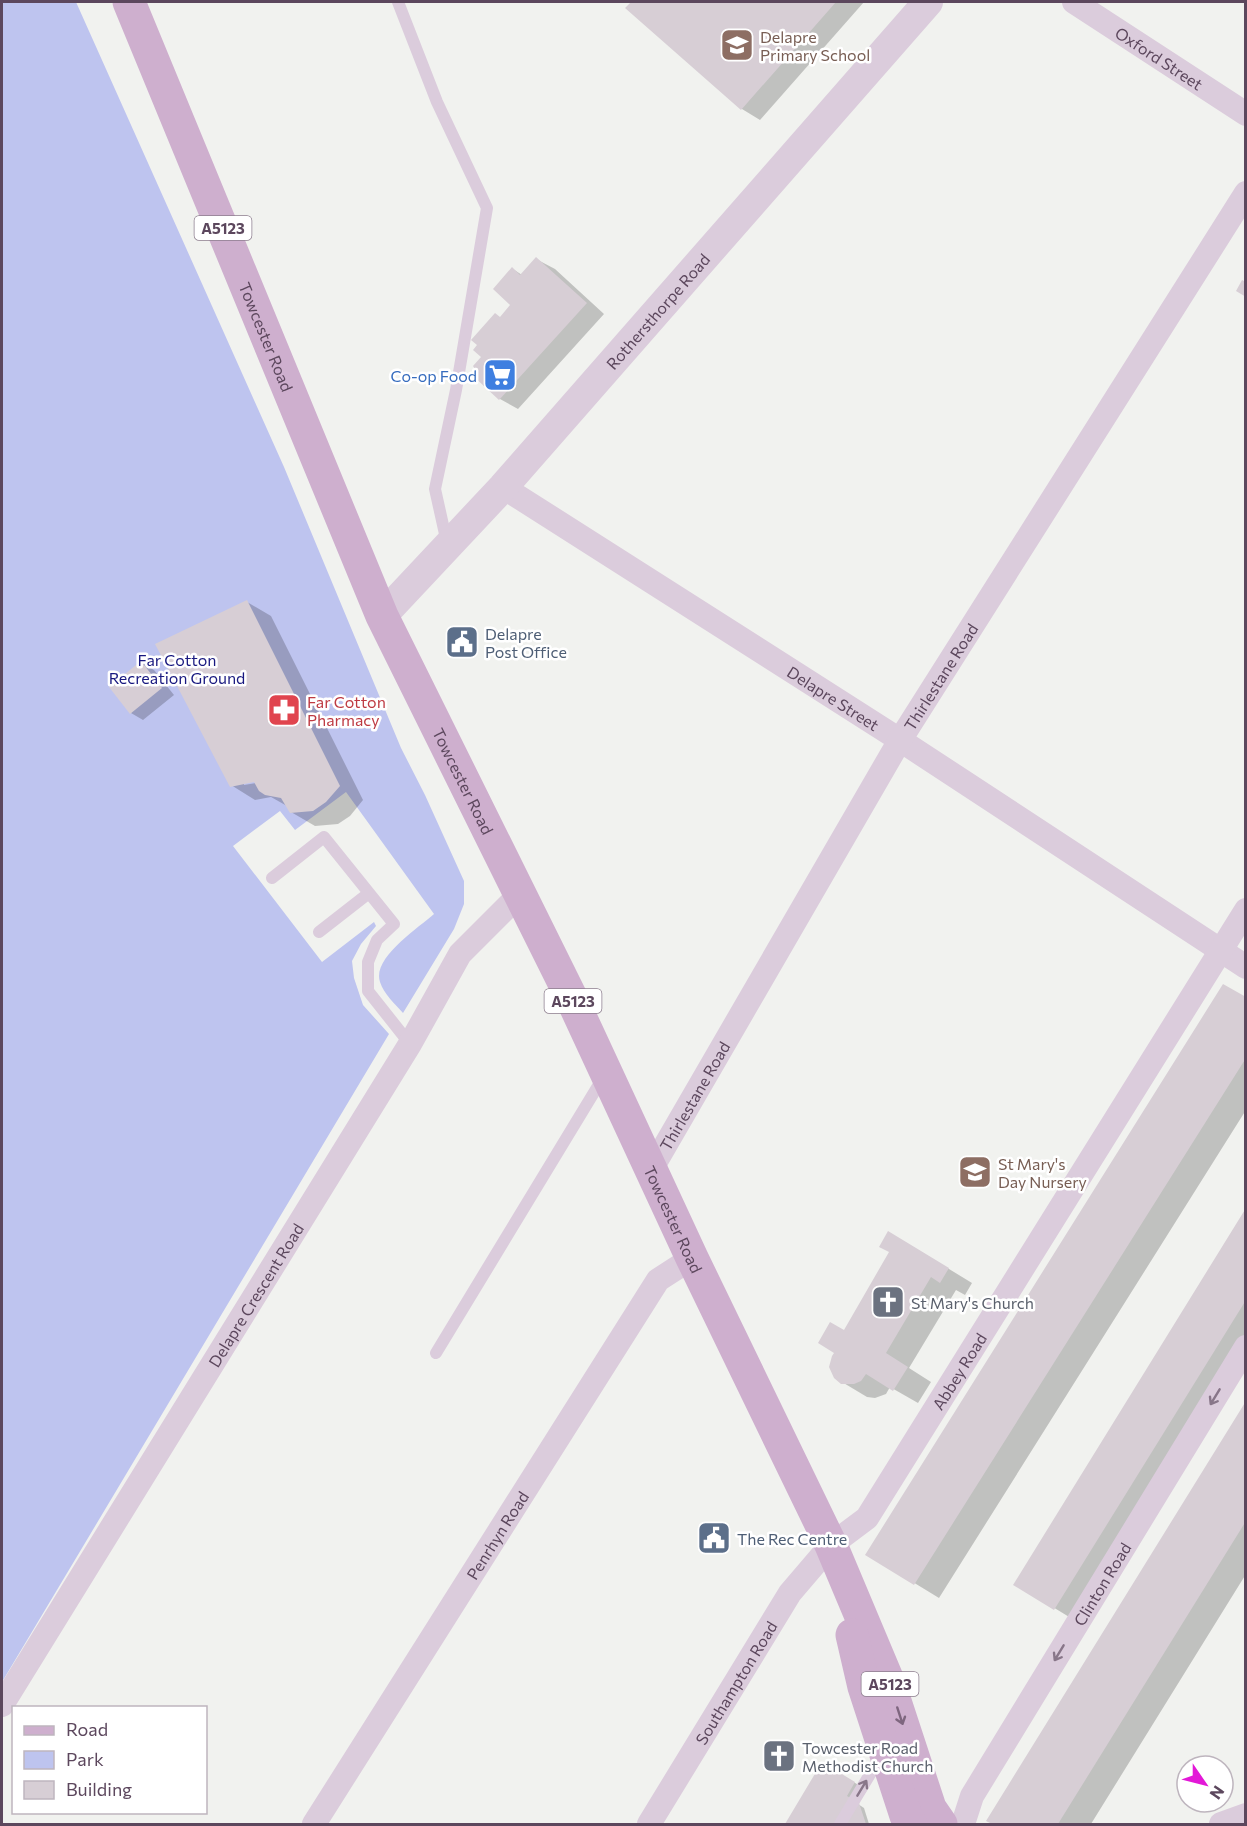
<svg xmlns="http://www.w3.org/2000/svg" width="1247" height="1826" viewBox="0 0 1247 1826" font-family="Commissioner,sans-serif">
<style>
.green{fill:#bec4ef}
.shadow{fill:#0003;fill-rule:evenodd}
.building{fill:#d7ced5}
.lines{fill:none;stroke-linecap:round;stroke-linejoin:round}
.service{stroke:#dbccdc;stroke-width:12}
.minor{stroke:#dbccdc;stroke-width:24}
.tertiary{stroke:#dbccdc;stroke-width:30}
.primary{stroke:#ceafce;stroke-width:33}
.oneway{stroke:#887689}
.oneway2{stroke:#7e667f}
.labels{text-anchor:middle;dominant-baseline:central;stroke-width:5;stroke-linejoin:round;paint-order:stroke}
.shield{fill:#fff;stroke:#8d7e8e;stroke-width:1.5}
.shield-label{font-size:15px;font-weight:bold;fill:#5c475d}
.education-label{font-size:16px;fill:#785e54;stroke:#fff;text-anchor:start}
.street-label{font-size:16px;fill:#5c475d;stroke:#fff}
.shop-label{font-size:16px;fill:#366cbe;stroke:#fff;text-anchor:end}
.service-label{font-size:16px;fill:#4e5e75;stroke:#fff;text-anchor:start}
.park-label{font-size:16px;fill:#17177f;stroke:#fff}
.health-label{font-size:16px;fill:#be3a42;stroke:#fff;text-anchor:start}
.worship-label{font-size:16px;fill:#5b616d;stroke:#fff;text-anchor:start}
</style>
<rect width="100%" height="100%" fill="#f1f2ef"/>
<!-- green -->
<path class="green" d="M 2,2 L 76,2 L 284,467 L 401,748 L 425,795 L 464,881 L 464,904 L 454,929 L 403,1013 C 395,1004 384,994 380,982 C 372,958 417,929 434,914 L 346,792 L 295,830 L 280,811 L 233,846 L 322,962 L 374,922 L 376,926 L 361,944 L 352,961 L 354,978 L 363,1005 L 389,1034 L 2,1682 Z"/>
<!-- shadow -->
<path class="shadow" d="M 633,2 L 864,2 L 760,120 L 742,109 L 627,8 Z
M 536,259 L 555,269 L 604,314 L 518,409 L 500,399 L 501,318 L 512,305 L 513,269 L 522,275 Z
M 247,602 L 271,616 L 363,800 L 350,816 L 338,824 L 315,826 L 291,812 L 287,806 L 271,797 L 255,800 L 231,785 ZM 261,779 L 262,782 L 244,785 L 244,782 Z
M 142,663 L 154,670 L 174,695 L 143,720 L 131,713 Z
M 1246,998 L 1246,1110 L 939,1598 L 867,1554 Z
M 1245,1211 L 1246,1352 L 1079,1623 L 1015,1584 Z
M 913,1247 L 972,1283 L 965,1295 L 956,1290 L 909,1368 L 931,1382 L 918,1403 L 890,1387 L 886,1394 L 875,1398 L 867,1397 L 842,1382 L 844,1332 Z
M 1246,1404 L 1246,1574 L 1091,1824 L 995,1824 L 988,1820 Z
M 823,1764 L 867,1790 L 858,1804 L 864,1808 L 869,1824 L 787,1824 Z"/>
<!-- building -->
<path class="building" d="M 631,2 L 836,2 L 741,110 L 625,8 Z
M 536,257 L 587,303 L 499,400 L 471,374 L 475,369 L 473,366 L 481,357 L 473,350 L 477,345 L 471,340 L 495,313 L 500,317 L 510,305 L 493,289 L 512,267 L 520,275 Z
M 1242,280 L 1246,282 L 1246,297 L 1236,291 Z
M 247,600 L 340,786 L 326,802 L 313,811 L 290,813 L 281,798 L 265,795 L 259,791 L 254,782 L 230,787 L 155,644 Z
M 141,661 L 162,688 L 130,714 L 109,687 Z
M 1223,984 L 1246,997 L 1246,1058 L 914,1585 L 865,1555 Z
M 1246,1208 L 1246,1300 L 1054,1610 L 1013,1585 Z
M 888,1231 L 949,1268 L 940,1283 L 931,1277 L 886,1353 L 908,1367 L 893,1391 L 866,1374 L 861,1381 L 854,1384 L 841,1384 L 834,1378 L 829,1367 L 832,1356 L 834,1353 L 818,1343 L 830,1322 L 844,1330 L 889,1252 L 879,1247 Z
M 1246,1401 L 1246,1521 L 1058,1824 L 992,1824 L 986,1821 Z
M 822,1762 L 855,1782 L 847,1796 L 859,1803 L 866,1824 L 785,1824 Z"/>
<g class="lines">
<!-- service -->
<path class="service" d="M 398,2 L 437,102 L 487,208 L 456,390 L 435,489 L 447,543
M 272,878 L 324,837 L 394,924 L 377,940 L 368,962 L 368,991 L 410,1044
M 319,932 L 369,893
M 436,1353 L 604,1076
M 840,1824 L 881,1756"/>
<!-- minor -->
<g class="minor">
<path id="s1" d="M 1074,2 L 1246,114"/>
<path id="s2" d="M 503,487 L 900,740 L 1246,967"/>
<path id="s3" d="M 651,1170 L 900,740 L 1246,193"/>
<path id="s4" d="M 2,1705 L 410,1044 L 460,954 L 520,894"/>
<path id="s5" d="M 314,1824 L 658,1280 L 692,1258"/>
<path id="s6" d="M 649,1824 L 790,1593 L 831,1545 L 867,1518 L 1246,910"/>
<path id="s7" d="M 963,1824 L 972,1796 L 1246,1347"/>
<path d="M 1221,1824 L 1246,1815"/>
</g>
<!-- tertiary -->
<path class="tertiary" id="s8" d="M 382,616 L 503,487 L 928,2"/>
<!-- primary -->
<g class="primary">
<path id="s9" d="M 129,2 L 382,616 L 571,997 L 692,1258 L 831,1545 L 889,1683 L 930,1808 L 941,1824"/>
<path d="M 852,1635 L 864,1687 L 906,1816 L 911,1824"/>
</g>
</g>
<!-- one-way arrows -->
<defs><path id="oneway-shaft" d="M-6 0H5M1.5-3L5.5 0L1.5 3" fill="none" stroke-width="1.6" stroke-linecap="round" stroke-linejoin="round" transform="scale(1.5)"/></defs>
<g class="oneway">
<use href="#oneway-shaft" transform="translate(1215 1397) rotate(121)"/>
<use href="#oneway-shaft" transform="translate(1059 1653) rotate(121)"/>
<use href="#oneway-shaft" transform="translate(862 1788) rotate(-59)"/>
</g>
<use class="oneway2" href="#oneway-shaft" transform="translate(900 1716) rotate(72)"/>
<!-- icons -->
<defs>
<symbol id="school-square" viewBox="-11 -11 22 22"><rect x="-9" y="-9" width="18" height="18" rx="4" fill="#8d6e63" stroke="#fff"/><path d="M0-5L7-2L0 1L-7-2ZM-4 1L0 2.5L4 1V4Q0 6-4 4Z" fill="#fff"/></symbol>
<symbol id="supermarket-square" viewBox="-11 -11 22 22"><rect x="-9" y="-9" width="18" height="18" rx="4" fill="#3f7fe0" stroke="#fff"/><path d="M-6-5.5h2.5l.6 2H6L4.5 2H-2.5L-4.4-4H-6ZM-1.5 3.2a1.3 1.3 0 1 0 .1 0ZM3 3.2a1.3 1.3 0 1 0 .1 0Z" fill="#fff"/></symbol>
<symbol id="civic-square" viewBox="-11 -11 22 22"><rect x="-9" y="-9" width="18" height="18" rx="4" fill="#5c6f8a" stroke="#fff"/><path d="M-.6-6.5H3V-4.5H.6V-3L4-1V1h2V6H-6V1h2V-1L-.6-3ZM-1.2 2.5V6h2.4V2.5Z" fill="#fff"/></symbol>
<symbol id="pharmacy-square" viewBox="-11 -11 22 22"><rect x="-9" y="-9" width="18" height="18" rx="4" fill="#e0444e" stroke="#fff"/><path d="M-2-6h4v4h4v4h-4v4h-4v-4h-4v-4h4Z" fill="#fff"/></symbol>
<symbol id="church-square" viewBox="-11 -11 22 22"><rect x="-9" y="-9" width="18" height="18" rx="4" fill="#6b7280" stroke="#fff"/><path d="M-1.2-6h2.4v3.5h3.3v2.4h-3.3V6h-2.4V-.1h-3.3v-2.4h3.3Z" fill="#fff"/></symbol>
</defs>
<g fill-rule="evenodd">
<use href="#school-square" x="718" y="26" width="38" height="38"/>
<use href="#supermarket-square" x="481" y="356" width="38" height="38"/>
<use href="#civic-square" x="443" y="623" width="38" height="38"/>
<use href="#pharmacy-square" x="265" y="691" width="38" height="38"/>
<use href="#school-square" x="956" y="1153" width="38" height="38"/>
<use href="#church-square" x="869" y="1283" width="38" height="38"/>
<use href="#civic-square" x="695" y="1519" width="38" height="38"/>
<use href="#church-square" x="760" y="1737" width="38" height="38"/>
</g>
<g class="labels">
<!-- shield labels -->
<g class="shield">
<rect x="194.5" y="216" width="57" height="24" rx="4.5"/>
<rect x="544.5" y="989" width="57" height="24" rx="4.5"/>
<rect x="861.5" y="1672" width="57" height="24" rx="4.5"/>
</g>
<g class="shield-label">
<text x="223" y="228">A5123</text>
<text x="573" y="1001">A5123</text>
<text x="890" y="1684">A5123</text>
</g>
<!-- education labels -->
<g class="education-label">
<text x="760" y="36">Delapre<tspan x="760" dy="18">Primary School</tspan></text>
<text x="998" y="1163">St Mary's<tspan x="998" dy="18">Day Nursery</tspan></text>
</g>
<!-- street labels -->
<g class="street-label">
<text stroke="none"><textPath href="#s1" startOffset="102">Oxford Street</textPath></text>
<text stroke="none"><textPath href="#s8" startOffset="411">Rothersthorpe Road</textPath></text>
<text stroke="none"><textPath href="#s9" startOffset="362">Towcester Road</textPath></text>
<text stroke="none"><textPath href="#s3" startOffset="572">Thirlestane Road</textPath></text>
<text stroke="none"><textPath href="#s2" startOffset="392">Delapre Street</textPath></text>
<text stroke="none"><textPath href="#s9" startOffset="848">Towcester Road</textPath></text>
<text stroke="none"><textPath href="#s3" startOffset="86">Thirlestane Road</textPath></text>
<text stroke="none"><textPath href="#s9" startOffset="1334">Towcester Road</textPath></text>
<text stroke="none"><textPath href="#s4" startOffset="482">Delapre Crescent Road</textPath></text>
<text stroke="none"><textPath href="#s6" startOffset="552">Abbey Road</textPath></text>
<text stroke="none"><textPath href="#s5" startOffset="342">Penrhyn Road</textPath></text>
<text stroke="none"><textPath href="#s7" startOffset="278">Clinton Road</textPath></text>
<text stroke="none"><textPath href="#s6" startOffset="166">Southampton Road</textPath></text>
</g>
<!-- shop labels -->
<g class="shop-label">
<text x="477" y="375">Co-op Food</text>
</g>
<!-- service labels -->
<g class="service-label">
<text x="485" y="633">Delapre<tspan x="485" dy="18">Post Office</tspan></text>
<text x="737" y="1538">The Rec Centre</text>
</g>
<!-- park labels -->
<g class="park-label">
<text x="177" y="659">Far Cotton<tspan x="177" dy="18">Recreation Ground</tspan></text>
</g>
<!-- health labels -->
<g class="health-label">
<text x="307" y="701">Far Cotton<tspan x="307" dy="18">Pharmacy</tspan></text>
</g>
<!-- worship labels -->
<g class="worship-label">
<text x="911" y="1302">St Mary's Church</text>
<text x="802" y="1747">Towcester Road<tspan x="802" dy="18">Methodist Church</tspan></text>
</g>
</g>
<!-- border -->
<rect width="1247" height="1826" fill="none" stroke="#5c475d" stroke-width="6"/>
<!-- legend -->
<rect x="12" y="1706" width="195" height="108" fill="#ffffff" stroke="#beb5be" stroke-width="1.5"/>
<rect x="24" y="1726" width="30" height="9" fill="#ceafce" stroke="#beb5be" stroke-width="1.5"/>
<text x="66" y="1736" font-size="18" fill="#5c475d">Road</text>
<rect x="24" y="1751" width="30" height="18" fill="#bec4ef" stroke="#beb5be" stroke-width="1.5"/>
<text x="66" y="1766" font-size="18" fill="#5c475d">Park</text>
<rect x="24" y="1781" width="30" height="18" fill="#d7ced5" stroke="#beb5be" stroke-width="1.5"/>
<text x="66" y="1796" font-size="18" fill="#5c475d">Building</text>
<!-- north arrow -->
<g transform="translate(1205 1784) rotate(125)"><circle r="28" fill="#ffffff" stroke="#beb5be" stroke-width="1.5"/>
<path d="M0-4.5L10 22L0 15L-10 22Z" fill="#e318d7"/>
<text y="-9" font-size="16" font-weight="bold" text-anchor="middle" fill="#5c475d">N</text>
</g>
</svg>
